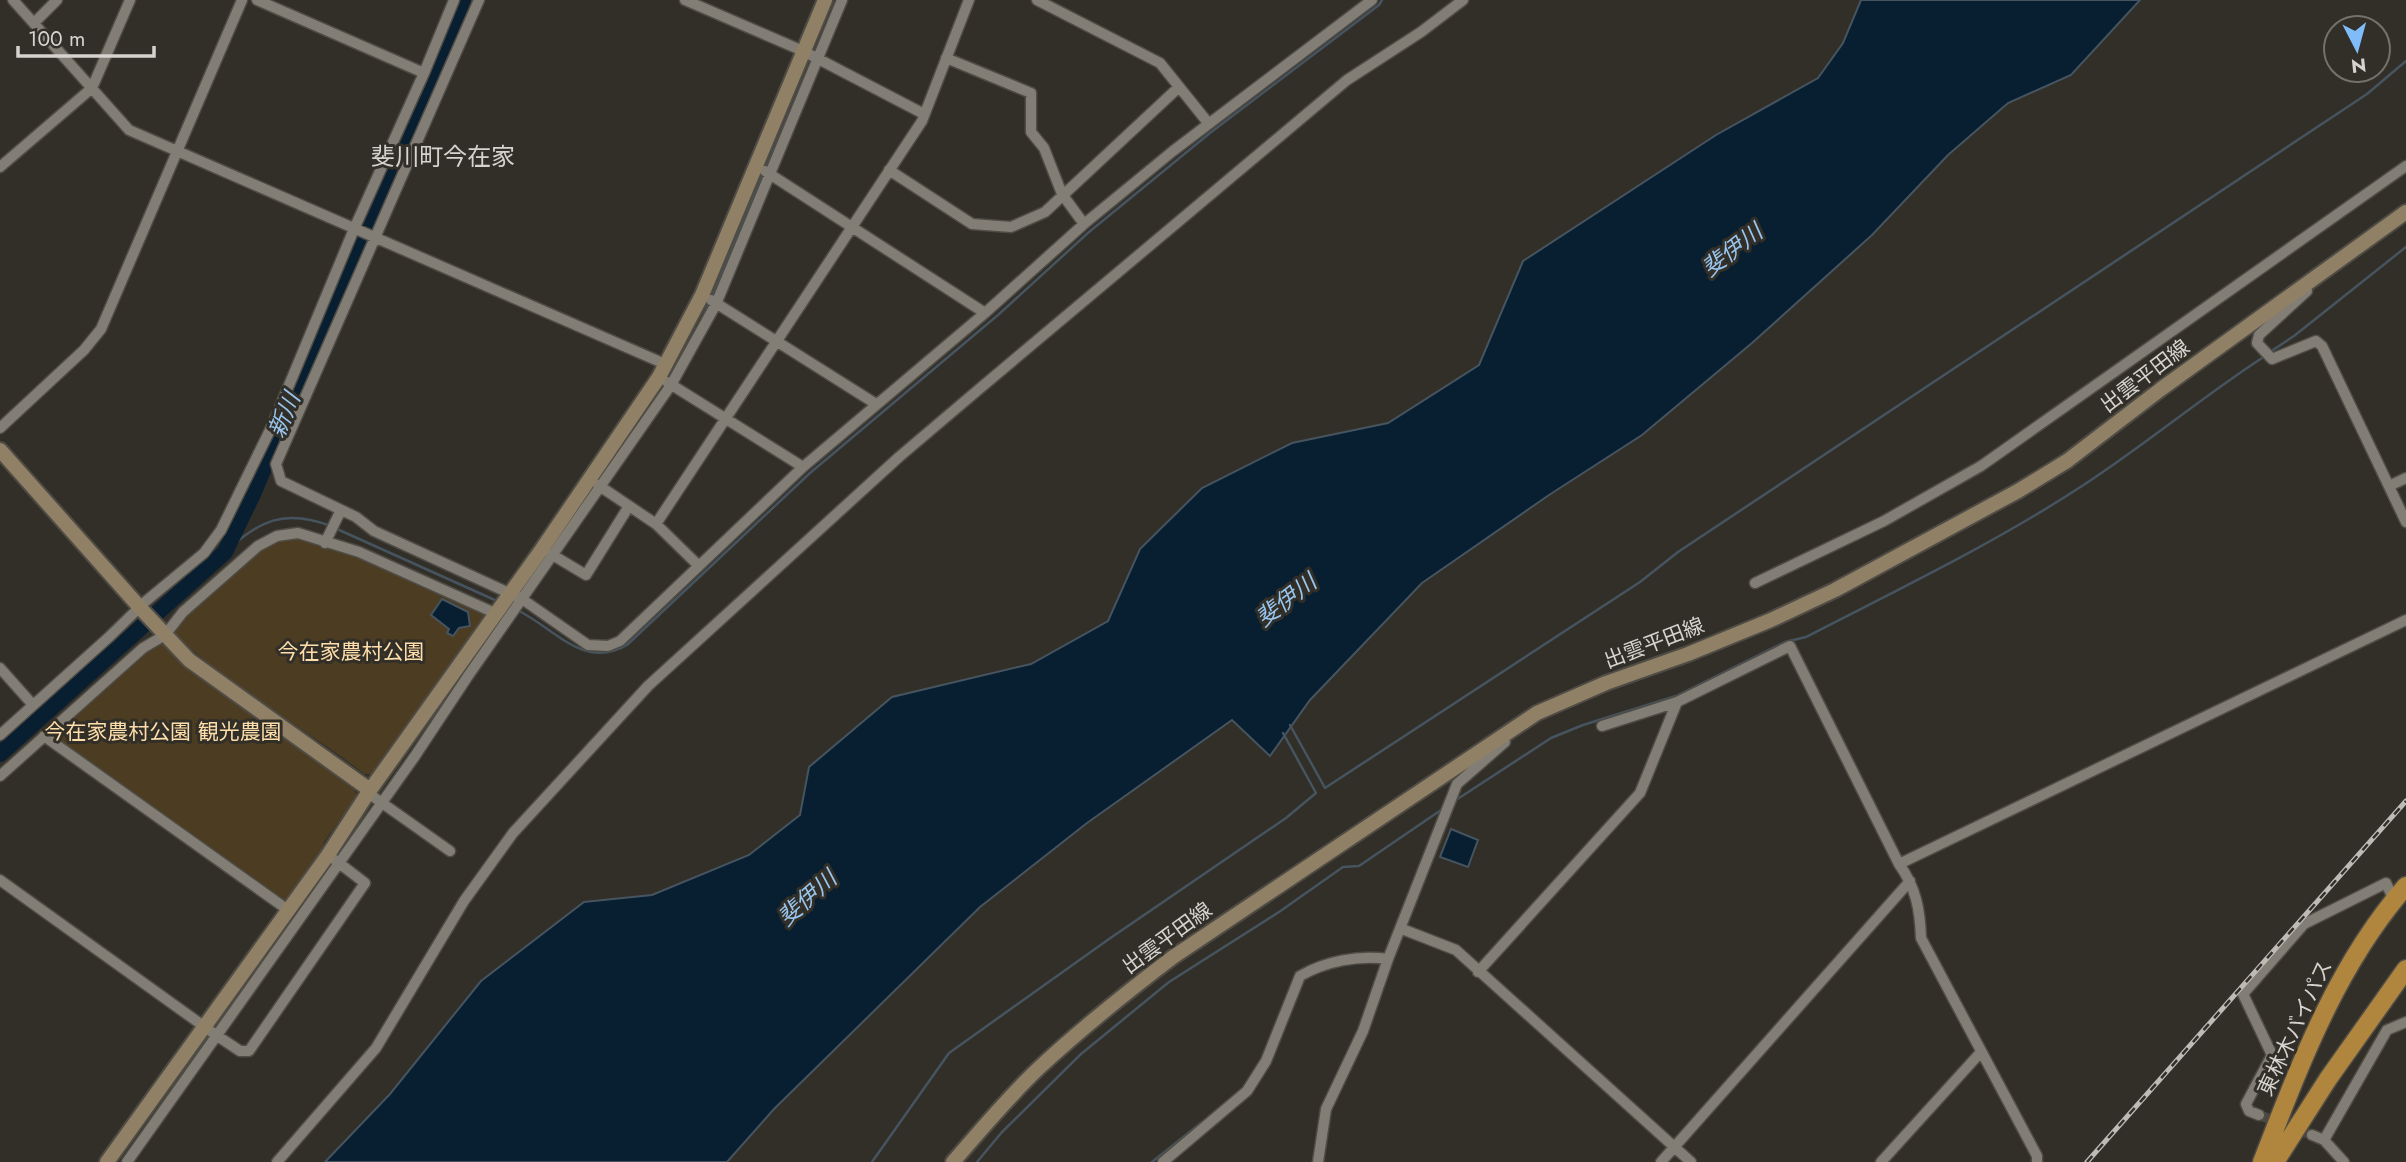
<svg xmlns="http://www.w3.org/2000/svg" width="2406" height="1162" viewBox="0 0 2406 1162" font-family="Jost,'Noto Sans JP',sans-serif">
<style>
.green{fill:#4b3c22}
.water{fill:#081e31;stroke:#465460;stroke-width:2}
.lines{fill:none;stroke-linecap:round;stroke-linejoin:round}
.stream{stroke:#465460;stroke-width:2.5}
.river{stroke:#081e31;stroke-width:16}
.street-tunnel{stroke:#4b4841;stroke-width:10;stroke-dasharray:10 5;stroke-linecap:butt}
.street-casing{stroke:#4f4c46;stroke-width:13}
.secondary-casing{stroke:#4f4c46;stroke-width:18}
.highway-casing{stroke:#4f4c46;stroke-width:21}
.street{stroke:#827e76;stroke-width:10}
.secondary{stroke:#908065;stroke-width:14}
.highway{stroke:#b0853d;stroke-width:18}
.rail-casing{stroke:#bebbb7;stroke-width:5}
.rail{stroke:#322f28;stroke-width:2.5;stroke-dasharray:8;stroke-linecap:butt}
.labels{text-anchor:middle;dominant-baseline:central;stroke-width:6;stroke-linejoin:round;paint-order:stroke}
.street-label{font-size:21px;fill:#d6d3cf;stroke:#322f28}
.park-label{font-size:21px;fill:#fedeaa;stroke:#322f28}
.water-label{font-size:23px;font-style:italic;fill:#98c5ef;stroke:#322f28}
.quarter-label{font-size:24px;fill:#d6d3cf;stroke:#322f28}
</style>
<rect width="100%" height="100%" fill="#322f28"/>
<!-- green -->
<path class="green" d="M 297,537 L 355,554 L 484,612 L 487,618 L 379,766 L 371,774 L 364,774 C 302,725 231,689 175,634 L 174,631 C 196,602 242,555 275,540 C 282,537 290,537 297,537 Z
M 158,643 L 165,643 L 326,764 L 324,767 C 336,775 353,782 357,796 L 324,842 L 321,853 L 285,904 L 53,739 L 53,735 L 107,685 Z"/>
<!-- water -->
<path class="water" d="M 1861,0 L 2140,0 L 2071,75 L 2008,103 L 1948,155 L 1872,235 L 1752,343 L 1642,435 L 1549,495 L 1422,583 L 1310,700 L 1270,756 L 1232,720 L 1087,823 L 980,907 L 774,1109 L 727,1162 L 325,1162 L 390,1094 L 481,981 L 584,902 L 652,895 L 749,855 L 800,815 L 809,767 L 892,697 L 1031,664 L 1108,621 L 1140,549 L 1202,488 L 1292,443 L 1388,423 L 1479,365 L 1523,261 L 1716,135 L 1818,78 L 1843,43 Z
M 442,599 L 468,612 L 470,626 L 459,628 L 453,636 L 447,633 L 449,629 L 431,615 Z
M 1451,829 L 1478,840 L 1468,867 L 1440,857 Z"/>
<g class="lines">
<!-- stream -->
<path class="stream" d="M 766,168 L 837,0
M 712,297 L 763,174
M 702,319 L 709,303
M 2270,352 L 2294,336 L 2406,247
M 337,529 L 497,601
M 225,552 C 260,521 283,508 331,526
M 518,596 L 530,578
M 519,611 C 555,629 584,670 627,645 L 810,473 L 998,315 L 1089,232 L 1210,133 L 1379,5 L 1382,0
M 486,642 L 507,609
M 1290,725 L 1325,788 L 1640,582 L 1678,552 L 2367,94 L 2406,61
M 1453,802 L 1551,738 L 1583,725 L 1676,696 L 1785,642 L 1806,637 C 1899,589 1995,543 2082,486 C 2145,445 2202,397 2265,356
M 337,858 L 353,835
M 215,1029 L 333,863
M 151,1120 L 211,1034
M 872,1162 L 949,1053 L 1109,939 L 1286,818 L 1316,793 L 1283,733
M 977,1162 L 1002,1132 L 1081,1054 L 1169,982 L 1279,912 L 1343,867 L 1359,866 L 1444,808
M 1152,1162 L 1202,1122"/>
<!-- river -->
<path class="river" d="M 0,754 L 225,552 L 253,494 L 463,0"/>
<!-- street-tunnel -->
<path class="street-tunnel" d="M 2259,1115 L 2312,1135"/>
<defs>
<path id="street" d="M 13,0 L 129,130 L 665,364
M 257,0 L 424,73
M 479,0 L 276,464 L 281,481 L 356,517 L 374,531 L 522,599 L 588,645 L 608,646 L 620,641 L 803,467 L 985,313 L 1084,224 L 1173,151 L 1372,0
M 685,0 L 803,51 L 924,114
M 1037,0 L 1160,63 L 1209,124
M 34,23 L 57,0
M 946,58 L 1031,93 L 1031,132 L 1044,148 L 1062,194 L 1084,224
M 0,167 L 92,88 L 130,0
M 889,170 L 972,224 L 1011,227 L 1045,212 L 1179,87
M 765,171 L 985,313
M 2307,291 L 2259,335 L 2257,343 L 2272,359 L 2316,341 L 2322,346 L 2406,522
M 711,300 L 876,404
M 667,382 L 803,467
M 0,428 L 84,350 L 101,329 L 242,0
M 598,485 L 656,524 L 699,566
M 2389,486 L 2406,478
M 656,524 L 922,121 L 969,0
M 325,543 L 341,510
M 551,554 L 586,575 L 629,506
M 1755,583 L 1884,521 L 1981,466 L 2406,166
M 0,668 L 33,705
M 1602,726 L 1677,702 L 1790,646 L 1899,864 C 1916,888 1920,909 1921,938 L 2037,1156 L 2037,1162
M 0,735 L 109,637 L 146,601 L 204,553 L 221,530 L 272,426 L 354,229 L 424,73 L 454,0
M 44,736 L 288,910
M 0,776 L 143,648 L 165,635 L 183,612 L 258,546 L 277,536 L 298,533 L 359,552 L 497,614
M 368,793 L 450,851
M 1899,864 L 2406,620
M 0,880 L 216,1035 L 240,1051 L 249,1051 L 365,883 L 335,860
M 1402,929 L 1456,950 L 1691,1162
M 1478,972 L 1640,793 L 1677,702
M 2259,1115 L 2249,1111 L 2246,1104 L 2272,1055 L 2243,994 L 2304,924 L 2386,883 L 2394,900
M 2312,1135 L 2324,1140 L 2344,1162
M 2324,1140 L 2387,1030 L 2406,1022
M 127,1162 L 415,756 L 468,676 L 671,385 L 716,304 L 842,0
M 277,1162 L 376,1048 L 464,901 L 513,833 L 648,686 L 899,457 L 978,390 L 1347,80 L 1421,32 L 1463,0
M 1163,1162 L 1247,1091 L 1266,1061 L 1300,976 C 1326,961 1358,955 1388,959
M 1318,1162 L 1326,1109 L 1363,1031 L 1388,959 L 1457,784 L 1505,742
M 1661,1162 L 1910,881
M 1881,1162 L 1981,1052"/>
<path id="secondary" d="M 0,450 L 143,611 L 189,660 L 370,790
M 107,1162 L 328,855 L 368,793 L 542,549 L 659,377 L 702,295 L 825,0
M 953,1162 C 981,1130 1009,1096 1040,1067 C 1082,1028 1127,992 1173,957 L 1537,713 L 1606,683 L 1688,654 L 1771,620 L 1835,590 L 2018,491 L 2067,461 L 2161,389 L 2406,212"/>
<path id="highway" d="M 2262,1162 C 2300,1065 2336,966 2406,886
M 2275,1162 L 2328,1079 L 2406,969"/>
</defs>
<!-- street casing -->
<use href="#street" class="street-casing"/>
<!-- secondary casing -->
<use href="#secondary" class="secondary-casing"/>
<!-- highway casing -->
<use href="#highway" class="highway-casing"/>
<!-- street -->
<use href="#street" class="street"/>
<!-- secondary -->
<use href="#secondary" class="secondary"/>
<!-- highway -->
<use href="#highway" class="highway"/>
<defs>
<path id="rail" d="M 2087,1162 L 2406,801"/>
</defs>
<!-- rail casing -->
<use href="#rail" class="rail-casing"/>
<!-- rail -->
<use href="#rail" class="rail"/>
</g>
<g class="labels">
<!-- street labels -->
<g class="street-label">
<text transform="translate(2145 376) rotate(-37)">出雲平田線</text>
<text transform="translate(1654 643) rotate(-21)">出雲平田線</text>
<text transform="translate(1167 938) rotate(-36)">出雲平田線</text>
<text transform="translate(2295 1028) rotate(-65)">東林木バイパス</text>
</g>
<!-- park labels -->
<g class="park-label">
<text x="351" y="652">今在家農村公園</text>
<text x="163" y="732">今在家農村公園 観光農園</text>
</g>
<!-- water labels -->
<g class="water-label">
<text transform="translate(1732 250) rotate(-38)">斐伊川</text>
<text transform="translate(284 415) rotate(-67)">新川</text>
<text transform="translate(1286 600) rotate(-38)">斐伊川</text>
<text transform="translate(807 898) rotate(-42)">斐伊川</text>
</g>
<!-- quarter labels -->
<g class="quarter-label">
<text x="443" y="156">斐川町今在家</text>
</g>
</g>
<!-- north arrow -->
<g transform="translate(2357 49) rotate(174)"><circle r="33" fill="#322f28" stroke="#74716b" stroke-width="2"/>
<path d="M0-5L12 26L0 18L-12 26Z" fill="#81bcfa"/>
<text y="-10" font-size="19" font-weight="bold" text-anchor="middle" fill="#d6d3cf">N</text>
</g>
<!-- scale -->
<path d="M18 46v10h136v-10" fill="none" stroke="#d6d3cf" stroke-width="3.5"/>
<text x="28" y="46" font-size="21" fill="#d6d3cf" stroke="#322f28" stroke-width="5" paint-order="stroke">100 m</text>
</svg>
